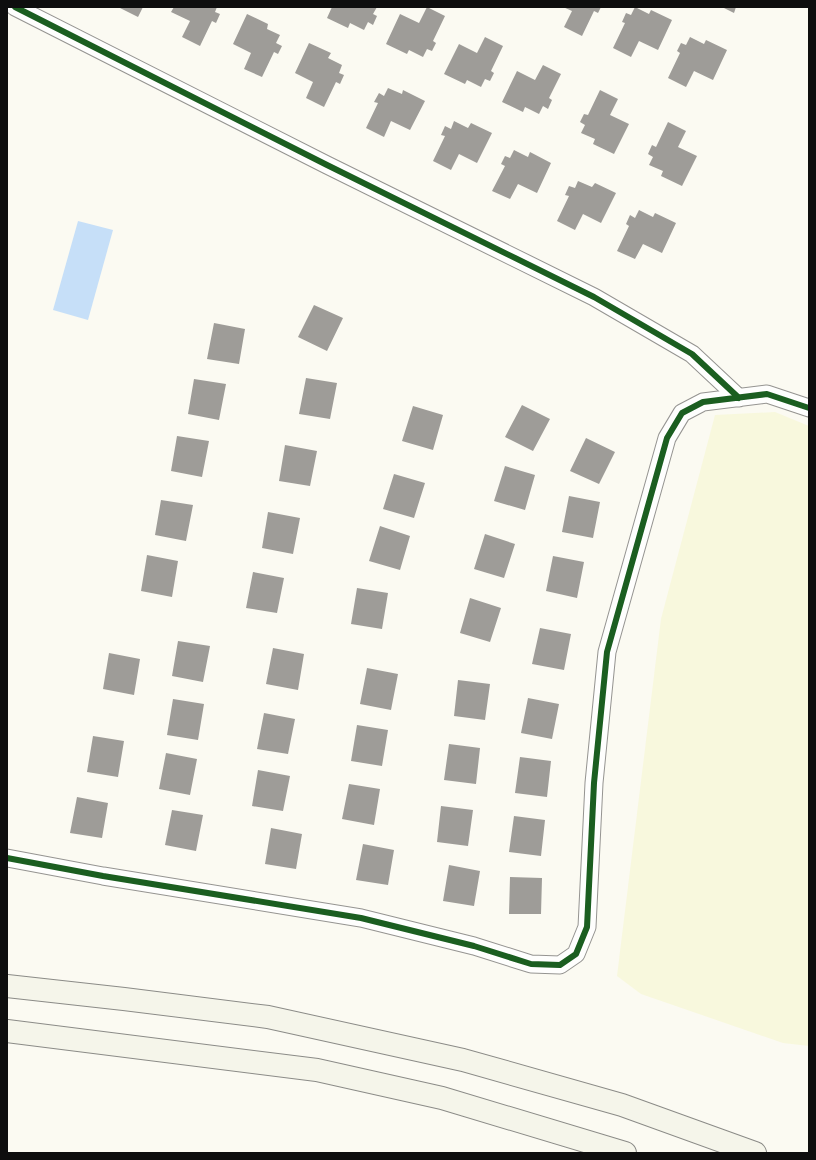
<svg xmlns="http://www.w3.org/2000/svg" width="816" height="1160" viewBox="0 0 816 1160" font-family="'Libre Baskerville',serif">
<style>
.farmland{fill:#f8f8dd}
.water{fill:#c6dff8}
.building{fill:#9e9c98}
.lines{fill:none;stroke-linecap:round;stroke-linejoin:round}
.minor-casing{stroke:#959491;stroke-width:19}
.secondary-casing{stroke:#8b8b87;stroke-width:24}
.minor{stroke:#fefefd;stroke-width:17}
.secondary{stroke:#f5f5ea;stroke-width:22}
.cycleway-casing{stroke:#fff;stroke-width:8}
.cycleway{stroke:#1b5e20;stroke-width:6}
</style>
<rect width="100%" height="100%" fill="#fbfaf2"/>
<!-- farmland -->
<path class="farmland" d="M 775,412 L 809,426 L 809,1046 L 783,1043 L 641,994 L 617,976 L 661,619 L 715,415 Z"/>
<!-- water -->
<path class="water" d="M 78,221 L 113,230 L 88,320 L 53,310 Z"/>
<!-- building -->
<path class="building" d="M 120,7 L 143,7 L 138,17 L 120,8 Z
M 174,7 L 217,7 L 215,12 L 220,14 L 216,23 L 212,21 L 200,46 L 182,37 L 190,21 L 171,12 Z
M 332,7 L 377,7 L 373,14 L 377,16 L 373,25 L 368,22 L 364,30 L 350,23 L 348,28 L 327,18 Z
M 427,7 L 445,16 L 433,41 L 436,43 L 432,51 L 427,49 L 423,57 L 409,50 L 407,54 L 386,44 L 400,14 L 419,23 Z
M 563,7 L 601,7 L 598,13 L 594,11 L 582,36 L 564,27 L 572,11 Z
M 635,7 L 649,14 L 651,10 L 672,20 L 658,50 L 639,41 L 631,57 L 613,48 L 625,23 L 622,22 L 626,13 L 631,15 Z
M 722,7 L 736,7 L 734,13 Z
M 247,14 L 268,24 L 267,29 L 280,35 L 276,43 L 282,46 L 278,54 L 274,52 L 262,77 L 244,69 L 251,53 L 233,44 Z
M 485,37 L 503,46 L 491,71 L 494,73 L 490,81 L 485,79 L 481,87 L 467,80 L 465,84 L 444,74 L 459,44 L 477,53 Z
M 690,37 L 704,44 L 706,40 L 727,50 L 713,80 L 694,71 L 686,87 L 668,78 L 680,53 L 677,51 L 681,43 L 686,45 Z
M 309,43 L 331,53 L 328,58 L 342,65 L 339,73 L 344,75 L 340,84 L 336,82 L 324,107 L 306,98 L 313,82 L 295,73 Z
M 543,65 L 561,74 L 549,98 L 552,100 L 548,109 L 543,106 L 539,114 L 525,107 L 523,112 L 502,102 L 517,71 L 535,80 Z
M 388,88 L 402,94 L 403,90 L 425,101 L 410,130 L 391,121 L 384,137 L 366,128 L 378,103 L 374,102 L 379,93 L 384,96 Z
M 600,90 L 618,99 L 610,115 L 629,124 L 614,154 L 593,144 L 595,139 L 581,133 L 585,125 L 580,122 L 584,114 L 588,115 Z
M 454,121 L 468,128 L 471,123 L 492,133 L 477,163 L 459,154 L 451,170 L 433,161 L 445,136 L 441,135 L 445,126 L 451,129 Z
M 668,122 L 686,131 L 678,147 L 697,156 L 682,186 L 661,176 L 663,171 L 649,165 L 653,157 L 648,154 L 652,145 L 656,147 Z
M 514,150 L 528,157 L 530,152 L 551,163 L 537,193 L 518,184 L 510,199 L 492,191 L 505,166 L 501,164 L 505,156 L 510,158 Z
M 578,181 L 592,187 L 595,183 L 616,193 L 601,223 L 583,214 L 575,230 L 557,221 L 569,196 L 565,195 L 569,186 L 575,188 Z
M 639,210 L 653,217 L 655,213 L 676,223 L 662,253 L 643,244 L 635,259 L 617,251 L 629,226 L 626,224 L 630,215 L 635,218 Z
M 314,305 L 343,318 L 327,351 L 298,337 Z
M 214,323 L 245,329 L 239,364 L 207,359 Z
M 306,378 L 337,383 L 330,419 L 299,414 Z
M 194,379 L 226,384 L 219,420 L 188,414 Z
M 522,405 L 550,419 L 533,451 L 505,437 Z
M 413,406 L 443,415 L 433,450 L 402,441 Z
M 177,436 L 209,441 L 202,477 L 171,471 Z
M 586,438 L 615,452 L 599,484 L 570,471 Z
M 285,445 L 317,451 L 310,486 L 279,481 Z
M 505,466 L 535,475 L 525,510 L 494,501 Z
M 394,474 L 425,483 L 414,518 L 383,509 Z
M 569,496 L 600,502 L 593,538 L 562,532 Z
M 161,500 L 193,505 L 186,541 L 155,535 Z
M 268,512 L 300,518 L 293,554 L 262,548 Z
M 380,526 L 410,536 L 400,570 L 369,561 Z
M 485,534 L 515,544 L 504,578 L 474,569 Z
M 147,555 L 178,561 L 172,597 L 141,591 Z
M 553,556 L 584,562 L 577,598 L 546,591 Z
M 253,572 L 284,578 L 277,613 L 246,608 Z
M 357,588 L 388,593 L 382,629 L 351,624 Z
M 470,598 L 501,608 L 490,642 L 460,633 Z
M 540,628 L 571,634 L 564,670 L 532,664 Z
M 178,641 L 210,646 L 203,682 L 172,676 Z
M 273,648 L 304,654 L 298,690 L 266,684 Z
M 109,653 L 140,659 L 134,695 L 103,689 Z
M 367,668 L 398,674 L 391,710 L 360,704 Z
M 458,680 L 490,684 L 485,720 L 454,716 Z
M 528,698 L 559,704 L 552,739 L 521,733 Z
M 173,699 L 204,704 L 198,740 L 167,735 Z
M 264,713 L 295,719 L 288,754 L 257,749 Z
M 357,725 L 388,730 L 382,766 L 351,761 Z
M 93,736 L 124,741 L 118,777 L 87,772 Z
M 449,744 L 480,748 L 476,784 L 444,780 Z
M 166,753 L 197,759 L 190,795 L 159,789 Z
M 520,757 L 551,761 L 547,797 L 515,793 Z
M 258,770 L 290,776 L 283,811 L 252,806 Z
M 349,784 L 380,789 L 374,825 L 342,819 Z
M 77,797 L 108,803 L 102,838 L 70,833 Z
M 441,806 L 473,810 L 468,846 L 437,842 Z
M 172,810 L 203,815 L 196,851 L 165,845 Z
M 514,816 L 545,820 L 541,856 L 509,852 Z
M 271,828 L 302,834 L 296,869 L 265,864 Z
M 363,844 L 394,850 L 388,885 L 356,880 Z
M 449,865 L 480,871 L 474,906 L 443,901 Z
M 510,877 L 542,878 L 541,914 L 509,914 Z"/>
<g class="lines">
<defs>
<path id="minor" d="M 15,7 L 327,165 L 594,297 L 692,354 L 739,398
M 7,858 L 103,876 L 361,918 L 474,946 L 531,964 L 560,965 L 576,954 L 587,927 L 594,783 L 607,652 L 667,438 L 682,413 L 703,402 L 767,394 L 809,408"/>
<path id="secondary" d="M 7,986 L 124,999 L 268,1017 L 463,1060 L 622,1105 L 755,1153
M 7,1031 L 317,1070 L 442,1098 L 625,1153"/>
</defs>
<!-- minor casing -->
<use href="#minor" class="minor-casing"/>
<!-- secondary casing -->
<use href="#secondary" class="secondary-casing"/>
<!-- minor -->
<use href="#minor" class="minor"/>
<!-- secondary -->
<use href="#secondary" class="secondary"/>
<defs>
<path id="cycleway" d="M 15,7 L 327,165 L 594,297 L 692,354 L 739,398
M 7,858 L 103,876 L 361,918 L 474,946 L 531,964 L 560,965 L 576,954 L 587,927 L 594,783 L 607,652 L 667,438 L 682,413 L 703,402 L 767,394 L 809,408"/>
</defs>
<!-- cycleway casing -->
<use href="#cycleway" class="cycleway-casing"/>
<!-- cycleway -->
<use href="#cycleway" class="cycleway"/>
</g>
<!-- border -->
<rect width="816" height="1160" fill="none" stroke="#0e0e0e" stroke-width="16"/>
</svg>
